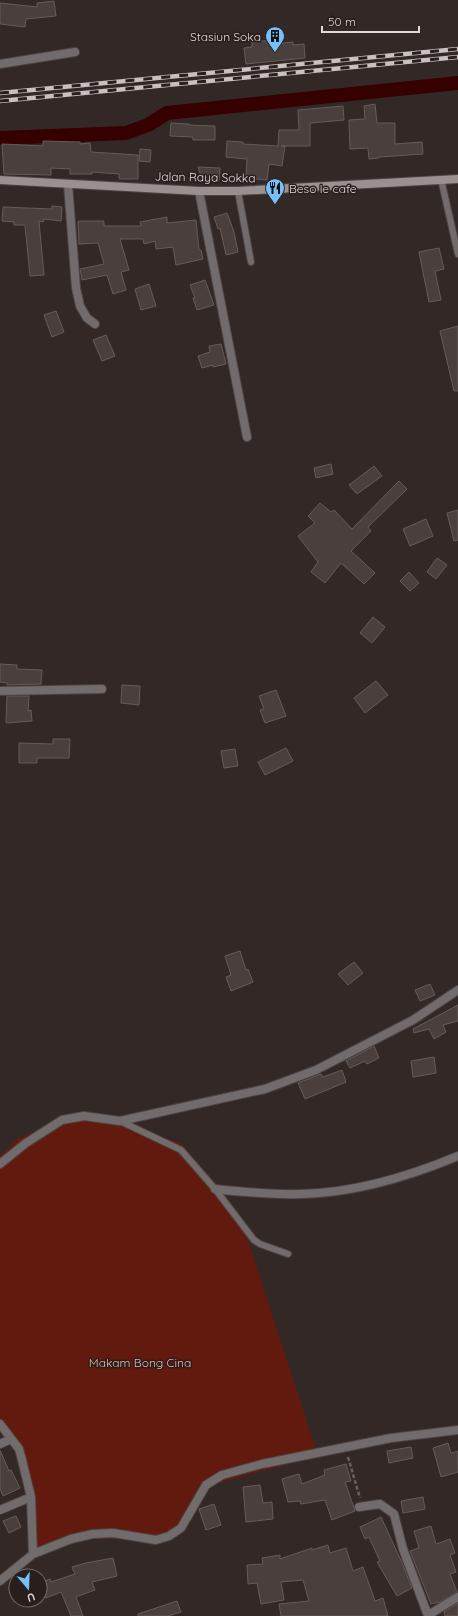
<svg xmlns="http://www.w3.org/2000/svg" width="458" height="1616" viewBox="0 0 458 1616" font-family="Quicksand,sans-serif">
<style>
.green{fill:#631a0e}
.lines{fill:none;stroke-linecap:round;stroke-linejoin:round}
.canal{stroke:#360000;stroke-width:14}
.building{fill:#493f3c;stroke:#665b58}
.lane-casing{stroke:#4e4543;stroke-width:8}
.street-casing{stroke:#4e4543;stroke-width:10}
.secondary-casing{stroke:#4e4543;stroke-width:10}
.path{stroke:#675f5d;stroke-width:2.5;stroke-dasharray:4 2;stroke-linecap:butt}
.lane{stroke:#716c6b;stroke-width:6}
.street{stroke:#716c6b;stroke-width:8}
.secondary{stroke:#99908f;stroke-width:8}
.rail-casing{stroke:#c8c1c0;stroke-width:4.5}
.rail{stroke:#281f1d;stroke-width:3;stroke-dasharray:9;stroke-linecap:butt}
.labels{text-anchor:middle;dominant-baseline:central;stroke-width:3;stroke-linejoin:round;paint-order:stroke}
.poi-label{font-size:12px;fill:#e0d9d8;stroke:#281f1d;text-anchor:end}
.street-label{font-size:12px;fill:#e0d9d8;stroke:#281f1d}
.park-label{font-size:12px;fill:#f8b3a4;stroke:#281f1d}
</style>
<rect width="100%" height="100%" fill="#322927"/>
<!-- green -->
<path class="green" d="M 86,1113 L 183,1144 L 246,1234 L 318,1456 L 204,1487 L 174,1538 L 87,1539 L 31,1559 L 29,1497 L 16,1453 L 0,1432 L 0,1156 L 18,1138 Z"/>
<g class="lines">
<!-- canal -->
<path class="canal" d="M 0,138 L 126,133 L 148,125 L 167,113 L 458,83"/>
</g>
<!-- building -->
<path class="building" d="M 54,1 L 56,16 L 26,19 L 25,27 L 0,24 L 0,3 L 37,7 L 37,3 Z
M 275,40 L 275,44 L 293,42 L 293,45 L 304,44 L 305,58 L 246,64 L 244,48 L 252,47 L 252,42 Z
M 375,104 L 377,123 L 395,123 L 395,144 L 422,142 L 423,154 L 379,157 L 379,158 L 369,159 L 368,148 L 350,149 L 349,120 L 365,119 L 364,106 Z
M 343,106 L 344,120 L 310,123 L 310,146 L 281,146 L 285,146 L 282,166 L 269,164 L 267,180 L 246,178 L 247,159 L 226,157 L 227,141 L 243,142 L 243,144 L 278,146 L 279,130 L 299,130 L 298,110 Z
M 171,123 L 189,124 L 189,125 L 215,126 L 215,140 L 193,140 L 193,137 L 170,136 Z
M 43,141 L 80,142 L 80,144 L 90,143 L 91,152 L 138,155 L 138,179 L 119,179 L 119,174 L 92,172 L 92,174 L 70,174 L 70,169 L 51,168 L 51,175 L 4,174 L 2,144 L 43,146 Z
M 140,149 L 151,150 L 150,162 L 139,161 Z
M 198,167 L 220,168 L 219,180 L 202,179 Z
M 52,206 L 62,207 L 61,221 L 44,219 L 43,222 L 39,221 L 44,275 L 30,276 L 25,225 L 14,225 L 14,222 L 2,221 L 3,207 L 52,209 Z
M 227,213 L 234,232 L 238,252 L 226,255 L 220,228 L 218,229 L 214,217 Z
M 167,217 L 167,223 L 196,220 L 199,250 L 201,250 L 203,259 L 176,265 L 173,247 L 156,249 L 155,241 L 144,244 L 143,239 L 120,239 L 129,270 L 121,272 L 126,290 L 113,294 L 107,275 L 82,280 L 80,269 L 104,264 L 98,243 L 79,244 L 78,221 L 104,221 L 104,226 L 141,226 L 140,222 Z
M 439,248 L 444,269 L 435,271 L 441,300 L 429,302 L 419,252 Z
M 205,280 L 214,305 L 197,310 L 193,298 L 195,298 L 190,285 Z
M 149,284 L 156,306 L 141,310 L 135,289 Z
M 56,311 L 64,332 L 52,337 L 44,315 Z
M 458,326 L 458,391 L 454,391 L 440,331 Z
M 106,335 L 115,356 L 102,361 L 93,340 Z
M 221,344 L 226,364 L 213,367 L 213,365 L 202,368 L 198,356 L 210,352 L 209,346 Z
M 331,464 L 333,474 L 316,478 L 314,468 Z
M 374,466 L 382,476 L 357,494 L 349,485 Z
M 399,481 L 407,489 L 368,527 L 371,531 L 351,551 L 375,573 L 364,584 L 341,563 L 325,583 L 311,572 L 318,562 L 298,536 L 315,523 L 308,516 L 320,503 L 331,512 L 334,510 L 352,529 Z
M 458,510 L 458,540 L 454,541 L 447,513 Z
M 426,519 L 433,536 L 410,546 L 403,529 Z
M 437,558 L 447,565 L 436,579 L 427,572 Z
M 409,572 L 419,583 L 410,591 L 400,581 Z
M 373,617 L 385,627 L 372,643 L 360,633 Z
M 0,664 L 17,665 L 17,669 L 42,670 L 41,684 L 7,685 L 7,683 L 0,682 Z
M 376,681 L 388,695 L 365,713 L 354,698 Z
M 122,685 L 140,686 L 139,705 L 121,703 Z
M 276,690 L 286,716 L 265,723 L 260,710 L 264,709 L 259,696 Z
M 7,696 L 29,696 L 28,711 L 31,710 L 32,721 L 6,723 Z
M 53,739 L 70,739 L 69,758 L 37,758 L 37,763 L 19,763 L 19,743 L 53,744 Z
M 286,748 L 293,761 L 265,775 L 258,762 Z
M 235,749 L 238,766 L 224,768 L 221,751 Z
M 240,951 L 246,970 L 248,969 L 253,982 L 231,991 L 226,977 L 231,975 L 225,956 Z
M 354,962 L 363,973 L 348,985 L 338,974 Z
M 430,984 L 435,995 L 420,1001 L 415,990 Z
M 458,1005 L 458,1021 L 443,1025 L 446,1032 L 434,1039 L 429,1029 L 414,1033 L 413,1029 Z
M 374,1046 L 379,1058 L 367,1064 L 365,1061 L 350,1068 L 346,1061 Z
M 434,1057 L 436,1073 L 413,1077 L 411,1061 Z
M 342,1070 L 346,1082 L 305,1099 L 298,1083 L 321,1074 L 323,1077 Z
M 448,1443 L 451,1453 L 458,1451 L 458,1472 L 441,1477 L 433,1448 Z
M 411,1447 L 413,1458 L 389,1463 L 387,1451 Z
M 0,1450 L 9,1471 L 11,1470 L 20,1488 L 3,1496 L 0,1489 Z
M 346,1464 L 351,1481 L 345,1482 L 355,1511 L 332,1520 L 325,1500 L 301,1504 L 300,1501 L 288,1502 L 282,1479 L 299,1474 L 302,1484 L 325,1475 L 324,1470 Z
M 260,1485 L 263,1503 L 272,1502 L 273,1519 L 246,1522 L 243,1487 Z
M 423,1497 L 425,1509 L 403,1513 L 401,1501 Z
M 214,1504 L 221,1525 L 206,1530 L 199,1509 Z
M 16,1516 L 21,1527 L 9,1533 L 3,1521 Z
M 381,1517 L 403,1565 L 412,1588 L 397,1596 L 377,1562 L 380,1561 L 369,1537 L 365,1539 L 360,1527 Z
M 431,1526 L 436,1544 L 450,1539 L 455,1553 L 450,1555 L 456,1572 L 450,1574 L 457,1592 L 440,1602 L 431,1604 L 410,1551 L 419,1548 L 414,1531 Z
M 328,1545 L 330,1553 L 346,1548 L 353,1571 L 363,1567 L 375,1601 L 383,1598 L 388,1616 L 281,1616 L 279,1604 L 309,1601 L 303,1580 L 281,1582 L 284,1600 L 261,1604 L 257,1583 L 248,1584 L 247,1565 L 263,1564 L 262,1558 L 280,1555 L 280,1559 L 312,1548 L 312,1550 Z
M 113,1558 L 117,1576 L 92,1582 L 95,1590 L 76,1597 L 83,1616 L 71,1616 L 61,1592 L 46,1598 L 40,1583 L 50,1579 L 51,1582 L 75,1574 L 72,1567 L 86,1563 Z
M 177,1601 L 181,1612 L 168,1616 L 138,1616 L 138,1614 Z
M 458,1603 L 458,1616 L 445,1616 L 444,1612 Z"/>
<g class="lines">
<defs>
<path id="lane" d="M 441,179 L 458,254
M 238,191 L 251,262
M 120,1121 L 181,1150 L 215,1189 L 254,1240 L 260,1244 L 288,1254"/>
<path id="street" d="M 0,64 L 75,52
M 68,184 L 76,288 L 80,306 L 87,318 L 95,324
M 199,191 L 247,437
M 0,691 L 102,689
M 0,1164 L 26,1143 L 62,1120 L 84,1116 L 120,1121 L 265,1089 L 316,1070 L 413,1020 L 458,990
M 215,1189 C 243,1192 273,1195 301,1194 C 353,1193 410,1176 458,1156
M 0,1424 L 19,1449 L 21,1456 L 31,1497 L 33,1554
M 0,1444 L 11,1439
M 359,1507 L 380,1504 L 394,1514 L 403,1549 L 427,1613 L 430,1614 L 458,1597
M 0,1510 L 31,1497
M 0,1581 L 33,1554 L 71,1539 L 93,1534 L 113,1533 L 156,1540 L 169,1536 L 181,1528 L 206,1485 L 222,1475 L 262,1464 L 391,1438 L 458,1430"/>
<path id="secondary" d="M 0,180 L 199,191 L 238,191 L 458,179"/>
</defs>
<!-- lane casing -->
<use href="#lane" class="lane-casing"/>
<!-- street casing -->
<use href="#street" class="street-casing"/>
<!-- secondary casing -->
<use href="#secondary" class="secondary-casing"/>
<!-- path -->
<path class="path" d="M 348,1457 L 360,1498"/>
<!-- lane -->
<use href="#lane" class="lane"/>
<!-- street -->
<use href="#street" class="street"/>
<!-- secondary -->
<use href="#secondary" class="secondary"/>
<defs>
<path id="rail" d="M 0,93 L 458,49
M 0,101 L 458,57"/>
</defs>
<!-- rail casing -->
<use href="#rail" class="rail-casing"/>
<!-- rail -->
<use href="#rail" class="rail"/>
</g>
<!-- icons -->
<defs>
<symbol id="building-pin" viewBox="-11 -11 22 30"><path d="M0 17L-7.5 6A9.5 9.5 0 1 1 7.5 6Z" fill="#76c0f7" stroke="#281f1d"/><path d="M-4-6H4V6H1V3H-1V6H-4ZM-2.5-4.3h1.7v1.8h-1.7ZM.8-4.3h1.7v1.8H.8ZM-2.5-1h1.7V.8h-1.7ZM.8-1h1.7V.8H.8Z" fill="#111"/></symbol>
<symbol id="restaurant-pin" viewBox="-11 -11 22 30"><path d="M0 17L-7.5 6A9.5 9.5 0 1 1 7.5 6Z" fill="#76c0f7" stroke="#281f1d"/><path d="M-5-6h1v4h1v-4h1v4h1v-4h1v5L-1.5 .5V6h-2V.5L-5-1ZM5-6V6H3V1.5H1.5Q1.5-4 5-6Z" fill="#111"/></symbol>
</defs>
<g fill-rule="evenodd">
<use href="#building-pin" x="264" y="25" width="22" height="30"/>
<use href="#restaurant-pin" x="264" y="177" width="22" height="30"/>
</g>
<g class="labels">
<!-- poi labels -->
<g class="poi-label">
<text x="261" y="36">Stasiun Soka</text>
<text x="289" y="188" text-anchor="start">Beso le cafe</text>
</g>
<!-- street labels -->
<g class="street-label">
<text transform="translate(205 177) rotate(1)">Jalan Raya Sokka</text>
</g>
<!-- park labels -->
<g class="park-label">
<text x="140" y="1362">Makam Bong Cina</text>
</g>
</g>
<!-- north arrow -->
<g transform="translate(28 1588) rotate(161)"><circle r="19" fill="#281f1d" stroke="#726968"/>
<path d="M0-3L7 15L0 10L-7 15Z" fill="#76c0f7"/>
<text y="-6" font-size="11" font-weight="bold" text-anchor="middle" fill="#e0d9d8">U</text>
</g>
<!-- scale -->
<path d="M322 26v6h97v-6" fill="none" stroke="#e0d9d8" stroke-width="2"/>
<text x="328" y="26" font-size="12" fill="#e0d9d8" stroke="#281f1d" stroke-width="3" paint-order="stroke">50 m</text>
</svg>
